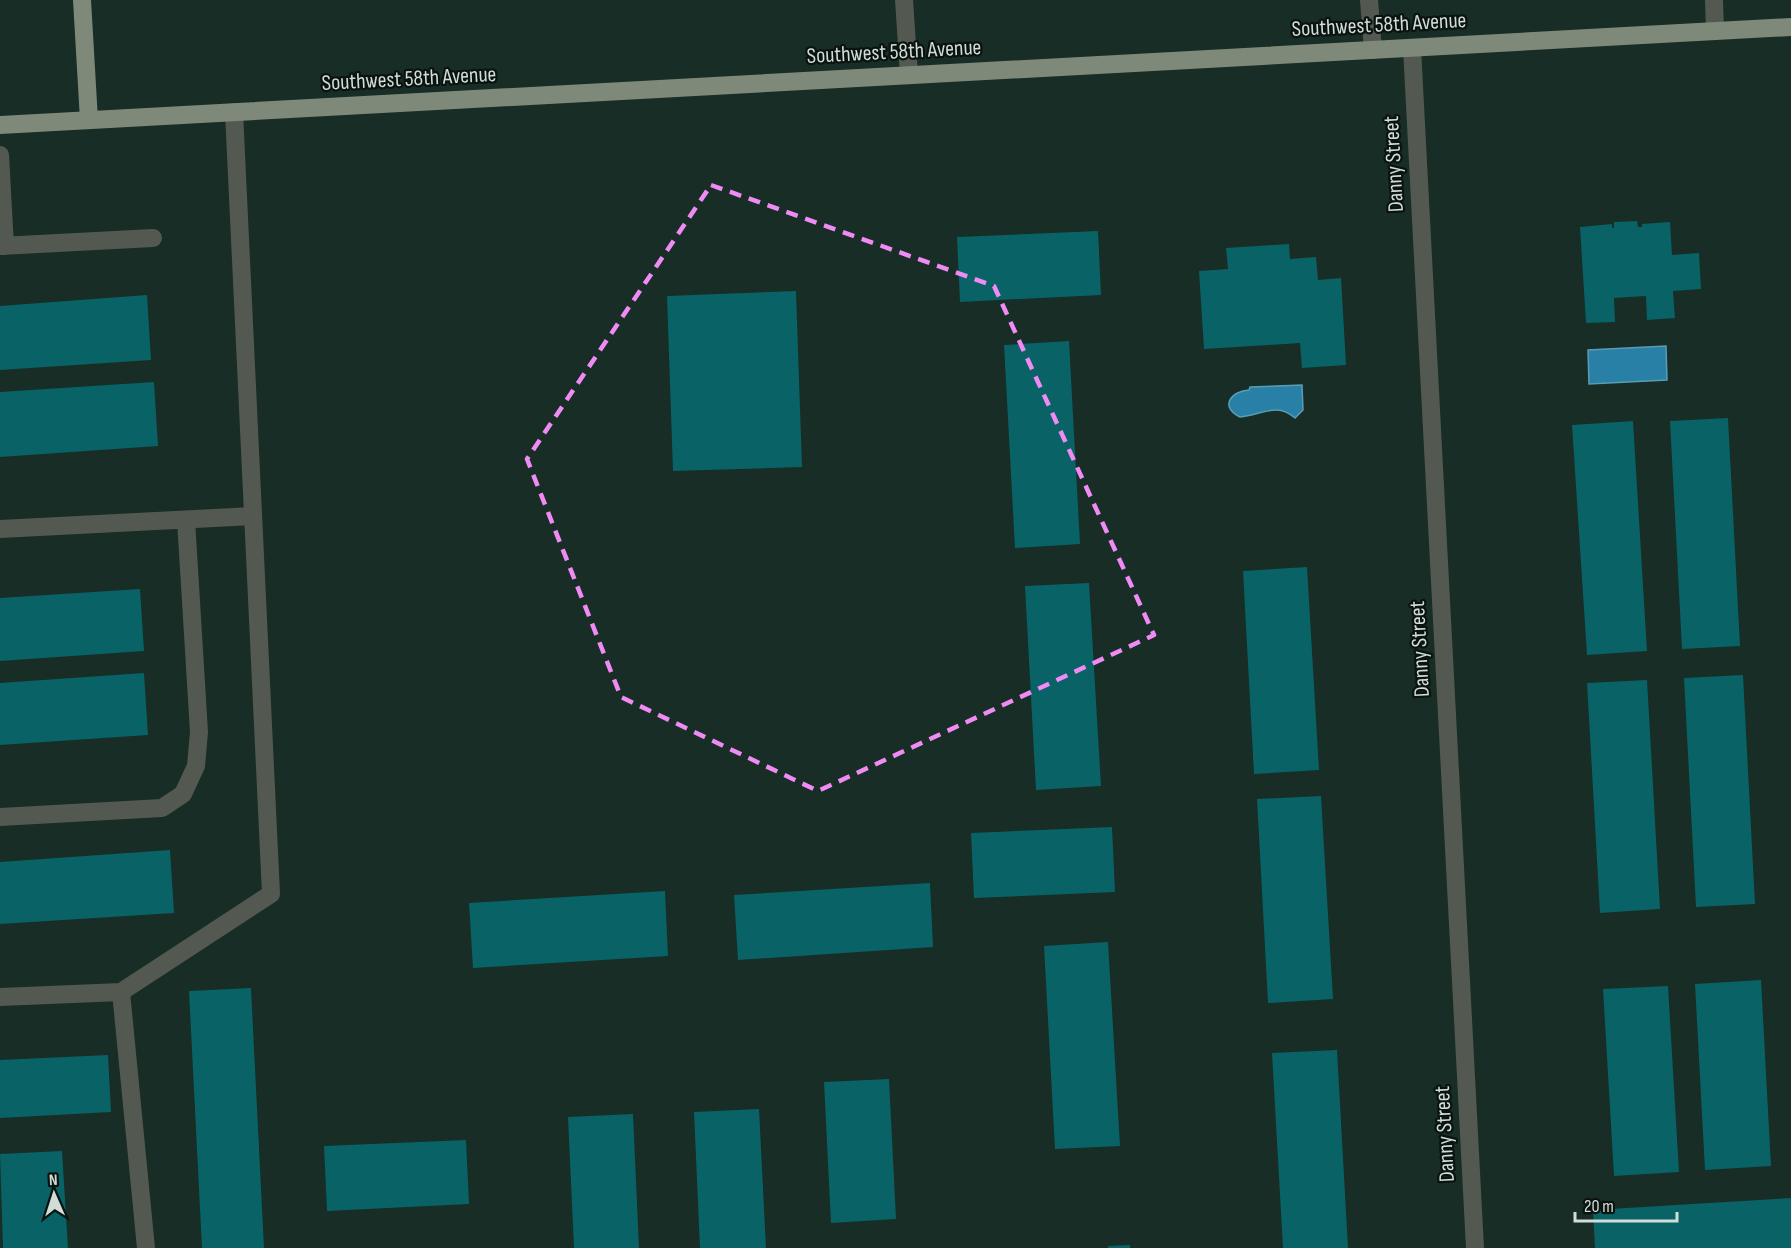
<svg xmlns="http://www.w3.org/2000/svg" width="1791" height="1248" viewBox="0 0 1791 1248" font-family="'Sofia Sans Condensed',sans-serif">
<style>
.water{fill:#2880a6;stroke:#5b9cb5;stroke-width:1.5}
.building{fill:#096266}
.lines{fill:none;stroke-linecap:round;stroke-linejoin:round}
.minor{stroke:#535951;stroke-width:18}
.major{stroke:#7e8979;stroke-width:18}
.marked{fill:none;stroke:#f08bf5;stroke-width:4.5;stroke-dasharray:12 8;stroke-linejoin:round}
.labels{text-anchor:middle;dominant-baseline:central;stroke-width:4.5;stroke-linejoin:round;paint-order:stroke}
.street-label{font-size:22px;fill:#d1ddd8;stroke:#0a130f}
</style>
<rect width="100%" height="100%" fill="#172d25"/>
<!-- water -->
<path class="water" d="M 1666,346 L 1667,380 L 1589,384 L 1588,350 Z
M 1302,385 L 1303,410 L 1295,418 C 1276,401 1260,416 1240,417 C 1219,407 1231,391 1249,390 L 1250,387 Z"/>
<!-- building -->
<path class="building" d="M 1637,221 L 1638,227 L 1642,227 L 1642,224 L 1670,222 L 1672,255 L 1699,253 L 1701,289 L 1673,291 L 1675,318 L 1647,320 L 1646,296 L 1614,298 L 1615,322 L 1586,323 L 1580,227 L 1612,224 L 1612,228 L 1614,228 L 1614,222 Z
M 1098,231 L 1101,295 L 960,302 L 957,237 Z
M 1289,244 L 1290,259 L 1316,257 L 1318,280 L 1341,278 L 1346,365 L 1302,368 L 1300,343 L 1204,349 L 1199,271 L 1228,269 L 1226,248 Z
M 796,291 L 802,467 L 673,471 L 667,296 Z
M 147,295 L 151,360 L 0,370 L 0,306 Z
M 1069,341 L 1080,544 L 1015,548 L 1004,345 Z
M 154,382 L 158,446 L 0,457 L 0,392 Z
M 1728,418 L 1740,646 L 1682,649 L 1670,421 Z
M 1633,421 L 1647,651 L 1587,655 L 1572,425 Z
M 1307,567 L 1319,770 L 1254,774 L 1243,571 Z
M 1089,583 L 1101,786 L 1036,790 L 1025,586 Z
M 140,589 L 144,651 L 0,661 L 0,598 Z
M 144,673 L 148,735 L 0,745 L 0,683 Z
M 1743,675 L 1755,904 L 1696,907 L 1684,678 Z
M 1647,680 L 1660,909 L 1600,913 L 1587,683 Z
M 1321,796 L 1333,999 L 1268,1003 L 1257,799 Z
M 1112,827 L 1115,892 L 974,898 L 971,833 Z
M 170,850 L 174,913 L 0,924 L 0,862 Z
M 930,883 L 933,947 L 738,960 L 734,895 Z
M 665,891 L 668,956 L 473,968 L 469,903 Z
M 1108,942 L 1120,1146 L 1055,1149 L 1044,946 Z
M 1761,980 L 1771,1166 L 1705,1170 L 1695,984 Z
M 1668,986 L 1679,1172 L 1614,1176 L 1603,989 Z
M 251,988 L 264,1248 L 202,1248 L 189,991 Z
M 1337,1050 L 1348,1248 L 1283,1248 L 1272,1053 Z
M 108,1055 L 111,1112 L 0,1118 L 0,1060 Z
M 889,1079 L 896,1219 L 831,1223 L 824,1082 Z
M 759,1109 L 766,1248 L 700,1248 L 694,1112 Z
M 633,1114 L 639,1248 L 574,1248 L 568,1117 Z
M 466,1140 L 469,1204 L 327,1211 L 324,1146 Z
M 62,1151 L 68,1248 L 3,1248 L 0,1154 Z
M 1791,1198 L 1791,1248 L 1595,1248 L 1593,1210 Z
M 1130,1245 L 1130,1248 L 1108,1248 L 1108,1246 Z"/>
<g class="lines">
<!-- minor -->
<path class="minor" d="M 904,0 L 909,75
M 1369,0 L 1373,50
M 1714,0 L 1715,31
M 1412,48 L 1475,1248
M 0,155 L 5,246
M 0,246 L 153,238
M 0,529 L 253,516
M 0,817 L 162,808 L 183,794 L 196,766 L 199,732 L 186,520
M 121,992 L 146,1248
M 0,997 L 121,992 L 271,894 L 234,112"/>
<!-- major -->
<path class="major" d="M 82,0 L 89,120
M 0,125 L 1791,27"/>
</g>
<!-- marked area -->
<path class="marked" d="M 711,185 L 994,286 L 1154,635 L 818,791 L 621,697 L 527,459 Z"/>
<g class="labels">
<!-- street labels -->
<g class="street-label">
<text transform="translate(1379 25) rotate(-3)">Southwest 58th Avenue</text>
<text transform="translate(894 52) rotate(-3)">Southwest 58th Avenue</text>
<text transform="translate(409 79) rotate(-3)">Southwest 58th Avenue</text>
<text transform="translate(1394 164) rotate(-93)">Danny Street</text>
<text transform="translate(1420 649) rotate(-93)">Danny Street</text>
<text transform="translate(1445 1134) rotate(-93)">Danny Street</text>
</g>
</g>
<!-- north arrow -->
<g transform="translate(54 1194) rotate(357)" stroke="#0a130f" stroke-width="4.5" paint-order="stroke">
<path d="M0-4.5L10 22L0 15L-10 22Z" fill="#d1ddd8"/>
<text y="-9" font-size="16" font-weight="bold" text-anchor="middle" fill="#d1ddd8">N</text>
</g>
<!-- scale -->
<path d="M1575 1212v9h102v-9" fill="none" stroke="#d1ddd8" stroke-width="3"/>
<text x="1584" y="1212" font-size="18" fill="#d1ddd8" stroke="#0a130f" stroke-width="4.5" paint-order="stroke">20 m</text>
</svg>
